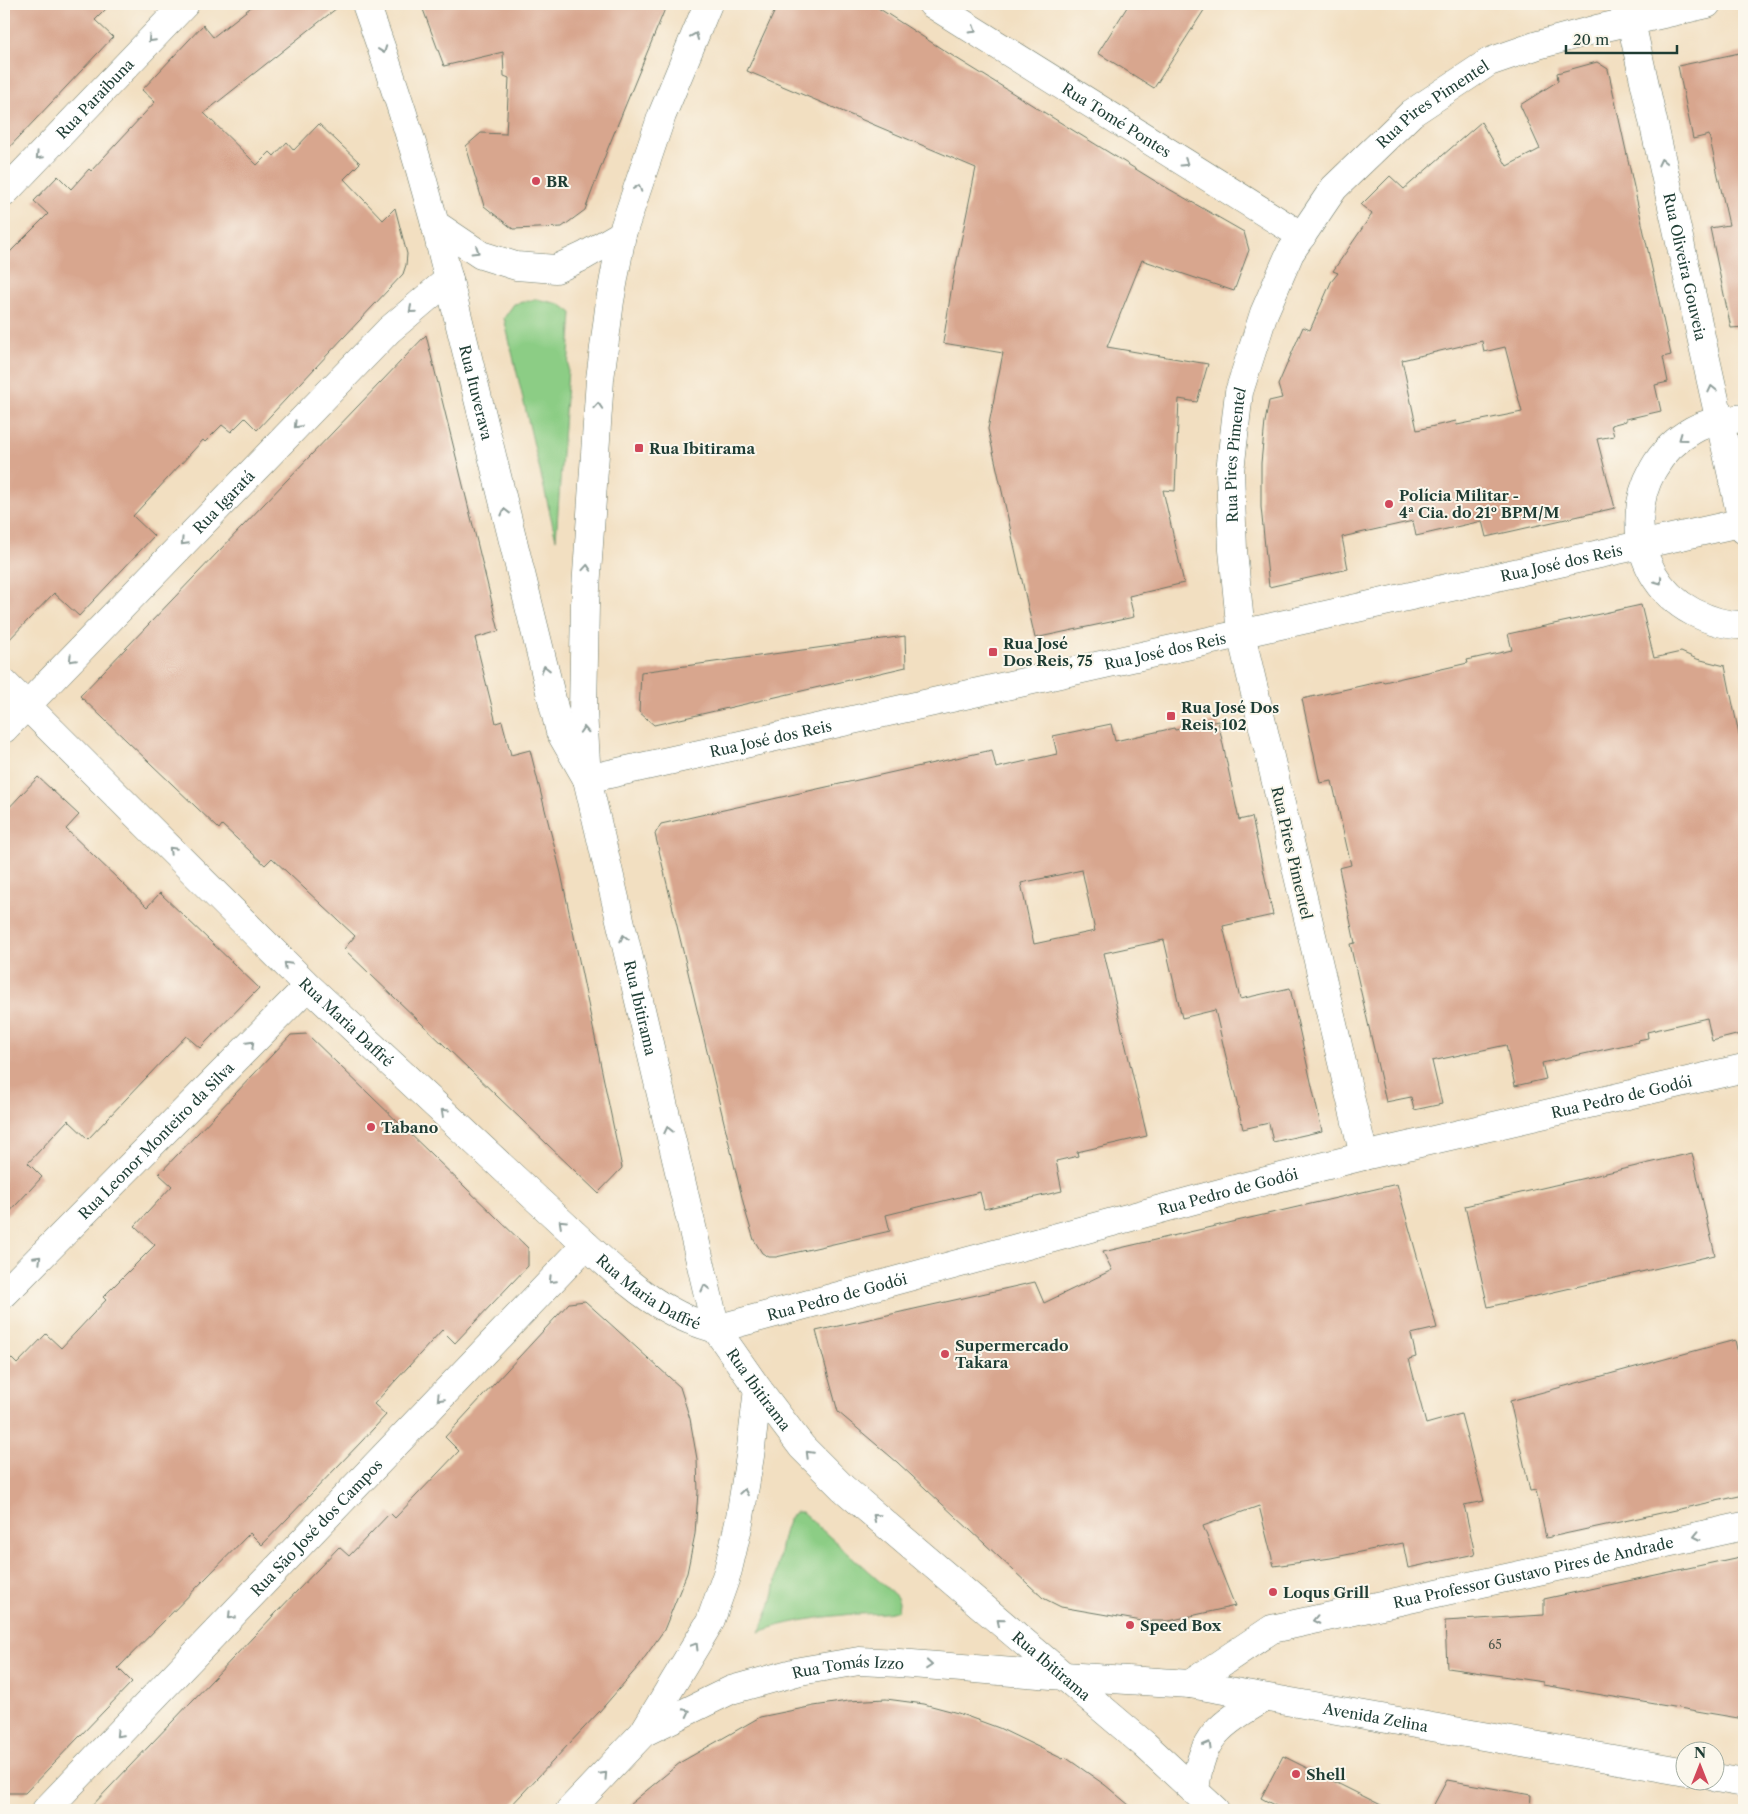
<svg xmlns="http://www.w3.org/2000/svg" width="1748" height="1814" viewBox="0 0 1748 1814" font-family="'Libre Caslon Text',serif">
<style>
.green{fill:#8ccd85;stroke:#56855c}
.building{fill:#d8a68e;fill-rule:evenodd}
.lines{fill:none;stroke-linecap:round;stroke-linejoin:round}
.minor-casing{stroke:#697665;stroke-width:29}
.tertiary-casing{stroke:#697665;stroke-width:29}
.secondary-casing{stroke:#697665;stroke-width:29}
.minor{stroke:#fff;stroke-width:28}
.tertiary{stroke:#fff;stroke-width:28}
.secondary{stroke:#fff;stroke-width:28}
.oneway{stroke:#8f9e9a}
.poi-dot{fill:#d1495b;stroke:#fbf7ec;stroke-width:2}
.labels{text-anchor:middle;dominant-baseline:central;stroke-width:4;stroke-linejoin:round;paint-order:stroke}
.number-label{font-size:12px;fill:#4d574a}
.street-label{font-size:15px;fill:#1f3d34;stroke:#fbf7ec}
.poi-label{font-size:15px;font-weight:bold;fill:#1f3d34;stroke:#fbf7ec;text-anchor:start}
</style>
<rect width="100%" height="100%" fill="#fbf7ec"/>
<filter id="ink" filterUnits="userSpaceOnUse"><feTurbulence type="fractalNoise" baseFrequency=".02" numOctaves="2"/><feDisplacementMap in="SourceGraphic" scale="10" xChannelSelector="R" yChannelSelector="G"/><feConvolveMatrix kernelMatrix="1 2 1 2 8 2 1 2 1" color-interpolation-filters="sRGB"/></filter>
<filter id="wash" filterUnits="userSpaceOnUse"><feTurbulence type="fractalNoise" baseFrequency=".0096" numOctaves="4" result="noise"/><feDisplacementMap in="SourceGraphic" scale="20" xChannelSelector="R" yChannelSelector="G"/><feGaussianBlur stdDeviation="1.12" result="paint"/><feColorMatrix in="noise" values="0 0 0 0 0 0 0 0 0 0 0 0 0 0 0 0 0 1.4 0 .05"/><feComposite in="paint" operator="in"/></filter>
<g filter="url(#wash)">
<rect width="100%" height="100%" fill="#f2dfc1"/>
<!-- green -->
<path class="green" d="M 536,299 L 560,304 L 572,313 L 556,539 L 504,318 L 514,304 Z
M 796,1512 L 802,1512 L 896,1596 L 899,1602 L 898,1610 C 889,1615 856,1613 843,1615 C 814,1618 786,1622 759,1632 C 765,1621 770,1609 773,1596 C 778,1579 780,1519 796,1512 Z"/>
<g id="blocks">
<!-- building -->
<path class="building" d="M 4,4 L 111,4 L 95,20 L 113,37 L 4,153 Z
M 255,4 L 342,4 L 204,113 L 257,165 L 270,152 L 274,156 L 287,142 L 294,150 L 319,124 L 360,163 L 344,179 L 383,220 L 395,208 L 407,254 L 406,265 L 403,274 L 257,430 L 245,418 L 231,432 L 222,425 L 205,442 L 203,440 L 133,516 L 154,536 L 79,616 L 54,593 L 4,645 L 4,258 L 48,214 L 34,201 L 58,176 L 71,189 L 89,169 L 91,171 L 155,102 L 142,90 L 203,25 L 213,37 Z
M 421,4 L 667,4 L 608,148 L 585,210 L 562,227 L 513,229 L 484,206 L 466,146 L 481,133 L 506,134 L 509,78 L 504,76 L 503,52 L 444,66 Z
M 778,4 L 872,4 L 948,53 L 1155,181 L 1244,232 L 1249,250 L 1234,291 L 1142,260 L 1107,347 L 1208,364 L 1197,402 L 1179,399 L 1175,491 L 1163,490 L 1184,583 L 1129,596 L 1134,617 L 1035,638 L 988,429 L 1003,353 L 943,343 L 952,285 L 976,168 L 747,71 Z
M 1129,4 L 1208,4 L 1154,88 L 1098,53 Z
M 1744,52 L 1744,327 L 1731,328 L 1710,228 L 1729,225 L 1709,135 L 1693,139 L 1678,66 Z
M 1597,62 L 1608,69 L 1671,355 L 1663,357 L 1668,382 L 1655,385 L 1661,411 L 1626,419 L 1626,421 L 1611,425 L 1614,436 L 1597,439 L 1615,508 L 1486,537 L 1482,521 L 1416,536 L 1413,521 L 1342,537 L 1348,569 L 1269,587 L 1261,507 L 1261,463 L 1265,422 L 1269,401 L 1282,398 L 1278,385 L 1303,327 L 1310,330 L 1331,282 L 1338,273 L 1333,271 L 1372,214 L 1361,205 L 1390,176 L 1404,189 L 1481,122 L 1507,166 L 1540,149 L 1520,105 L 1558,81 L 1557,73 ZM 1482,341 L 1484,352 L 1505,347 L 1522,412 L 1457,425 L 1456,421 L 1417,430 L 1402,360 Z
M 426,335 L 499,631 L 475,638 L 496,723 L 502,721 L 511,755 L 530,750 L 561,873 L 622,1168 L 598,1193 L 344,949 L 355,936 L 272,858 L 265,865 L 222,825 L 219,829 L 80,696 Z
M 1641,605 L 1654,658 L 1681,652 L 1697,659 L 1725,666 L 1744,759 L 1744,1033 L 1712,1041 L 1707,1018 L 1647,1032 L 1648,1038 L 1638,1040 L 1639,1042 L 1542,1063 L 1546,1079 L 1515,1086 L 1506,1045 L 1432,1061 L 1442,1104 L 1414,1110 L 1411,1097 L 1386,1102 L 1350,944 L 1355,943 L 1339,868 L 1351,865 L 1332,781 L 1320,783 L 1302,699 L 1383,681 L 1384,682 L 1468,663 L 1467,660 L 1512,650 L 1508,634 Z
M 905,636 L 906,667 L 654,725 L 639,712 L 641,672 Z
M 1218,721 L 1239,820 L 1252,817 L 1273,915 L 1223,926 L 1240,999 L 1290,988 L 1322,1131 L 1273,1142 L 1269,1123 L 1243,1129 L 1215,1010 L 1182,1018 L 1164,940 L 1104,953 L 1147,1136 L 1077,1152 L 1078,1156 L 1056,1161 L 1062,1191 L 984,1209 L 980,1192 L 886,1215 L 890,1231 L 776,1257 L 769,1257 L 762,1253 L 754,1240 L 745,1210 L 655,834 L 661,824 L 992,750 L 996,768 L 1057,754 L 1053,736 L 1111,724 L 1115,741 L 1174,728 L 1175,730 ZM 1082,870 L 1095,931 L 1034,944 L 1021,883 Z
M 38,777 L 79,815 L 66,829 L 147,907 L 160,893 L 259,988 L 200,1048 L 186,1036 L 88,1139 L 68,1120 L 28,1163 L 42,1177 L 4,1218 L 4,813 Z
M 307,1034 L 528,1248 L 528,1266 L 455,1343 L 442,1330 L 374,1404 L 386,1415 L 362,1441 L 262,1545 L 250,1533 L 118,1668 L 132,1682 L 25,1793 L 4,1793 L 4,1351 L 17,1364 L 46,1334 L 61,1348 L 106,1300 L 103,1297 L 155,1245 L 135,1226 L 172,1186 L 159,1174 L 291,1035 Z
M 1692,1153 L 1715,1255 L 1488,1307 L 1465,1206 Z
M 1397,1184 L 1437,1328 L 1411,1334 L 1416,1357 L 1409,1359 L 1426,1424 L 1461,1414 L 1484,1501 L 1464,1505 L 1475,1554 L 1408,1568 L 1403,1543 L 1331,1558 L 1274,1566 L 1259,1506 L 1203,1526 L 1235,1606 L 1169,1621 L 1142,1621 L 1061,1607 L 1043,1598 L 897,1462 L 838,1412 L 816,1331 L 1035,1282 L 1044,1303 L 1112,1270 L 1103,1252 Z
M 585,1301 L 680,1387 L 690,1419 L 697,1459 L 698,1492 L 695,1534 L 687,1573 L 664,1630 L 638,1667 L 599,1712 L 507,1810 L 88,1810 L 339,1547 L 349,1556 L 390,1513 L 395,1518 L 459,1451 L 445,1437 L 569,1303 Z
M 1735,1340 L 1744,1382 L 1744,1495 L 1546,1538 L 1536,1490 L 1530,1491 L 1510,1401 Z
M 1744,1556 L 1744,1719 L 1543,1685 L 1543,1682 L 1447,1668 L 1445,1621 L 1544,1615 L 1544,1599 Z
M 886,1699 L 924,1704 L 958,1713 L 999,1728 L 1063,1759 L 1065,1757 L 1105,1785 L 1135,1810 L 623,1810 L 681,1762 L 760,1717 L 814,1706 L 848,1701 Z
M 1283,1756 L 1391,1810 L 1283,1810 L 1261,1798 Z
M 1447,1780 L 1531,1795 L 1530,1810 L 1431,1810 Z"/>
</g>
</g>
<g filter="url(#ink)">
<use href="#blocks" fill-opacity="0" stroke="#697665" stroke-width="1"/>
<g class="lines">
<defs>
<g id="minor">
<path id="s1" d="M 932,4 L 1302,236"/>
<path id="s2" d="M 1627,4 L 1744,530"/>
<path id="s3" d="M 4,193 L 185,4"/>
<path d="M 1744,418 C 1726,420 1709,421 1693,430 C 1622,469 1621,574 1693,612 C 1709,620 1726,626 1744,625"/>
<path id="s4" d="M 4,729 L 389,330 L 449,279"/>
<path id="s5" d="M 587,779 L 1744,522"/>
<path id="s6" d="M 1364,1156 L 1241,634 L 1233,550 L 1230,471 L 1239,392 L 1264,313 L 1290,253 L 1334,188 L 1412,113 L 1489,62 L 1538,45 L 1597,29 L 1707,4"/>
<path id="s7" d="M 4,1294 L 308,986"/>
<path id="s8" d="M 716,1329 L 1246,1186 L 1364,1156 L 1744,1068"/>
<path id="s9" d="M 1190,1684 L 1272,1629 L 1744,1526"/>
<path id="s10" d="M 46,1810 L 586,1245"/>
</g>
<g id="tertiary">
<path id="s11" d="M 366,4 C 392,76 415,149 435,224 L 560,732 L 587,779"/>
<path id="s12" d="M 4,683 L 308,986 L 586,1245 C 610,1267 640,1295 669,1310 C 684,1319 699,1324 716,1329"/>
<path id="s13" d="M 643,1733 L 731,1690 L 800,1671 L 859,1661 L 899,1663 L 1064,1676"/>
<path d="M 570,1810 L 643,1733 L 710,1622 L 727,1574 L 739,1523 L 750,1456 L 758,1389"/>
</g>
<g id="secondary">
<path id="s14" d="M 708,4 L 662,115 L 622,234 L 610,301 L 600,379 L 585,604 L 583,711 L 587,779 L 716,1329 L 758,1389 L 802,1447 L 843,1488 L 1145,1745 L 1215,1810"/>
<path d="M 435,224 L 481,255 L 516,266 L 556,269 L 584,256 L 622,234"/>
<path id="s15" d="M 1064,1676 L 1190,1684 L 1686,1772"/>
<path d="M 1716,1778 L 1744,1783"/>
<path d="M 1195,1791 C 1201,1736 1219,1725 1265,1698"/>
</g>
</defs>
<!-- minor casing -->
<use href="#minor" class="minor-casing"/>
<!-- tertiary casing -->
<use href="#tertiary" class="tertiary-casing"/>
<!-- secondary casing -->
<use href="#secondary" class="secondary-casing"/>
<!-- minor -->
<use href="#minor" class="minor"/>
<!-- tertiary -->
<use href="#tertiary" class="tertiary"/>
<!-- secondary -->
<use href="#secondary" class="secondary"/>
</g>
<!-- one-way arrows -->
<defs><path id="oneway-chevron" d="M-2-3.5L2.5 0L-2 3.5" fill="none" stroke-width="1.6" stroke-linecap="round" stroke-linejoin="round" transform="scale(1.25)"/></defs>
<g class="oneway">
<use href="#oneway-chevron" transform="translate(973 30) rotate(32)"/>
<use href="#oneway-chevron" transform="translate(695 36) rotate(-67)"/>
<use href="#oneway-chevron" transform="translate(151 39) rotate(134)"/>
<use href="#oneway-chevron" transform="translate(383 50) rotate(70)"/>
<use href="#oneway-chevron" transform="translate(39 156) rotate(134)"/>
<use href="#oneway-chevron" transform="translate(1662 162) rotate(-103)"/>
<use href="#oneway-chevron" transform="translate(1185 163) rotate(32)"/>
<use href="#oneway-chevron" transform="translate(638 188) rotate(-71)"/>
<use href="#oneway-chevron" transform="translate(476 251) rotate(32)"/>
<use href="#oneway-chevron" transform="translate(412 310) rotate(139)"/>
<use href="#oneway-chevron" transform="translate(1712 389) rotate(-103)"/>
<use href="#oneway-chevron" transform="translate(598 406) rotate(-86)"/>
<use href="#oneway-chevron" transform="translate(297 425) rotate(134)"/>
<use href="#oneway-chevron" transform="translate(1682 438) rotate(144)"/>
<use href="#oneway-chevron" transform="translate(505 512) rotate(-104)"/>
<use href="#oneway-chevron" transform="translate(184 542) rotate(134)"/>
<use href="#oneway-chevron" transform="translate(587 568) rotate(-86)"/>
<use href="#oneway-chevron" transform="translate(1659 581) rotate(55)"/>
<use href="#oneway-chevron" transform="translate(72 659) rotate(134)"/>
<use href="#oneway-chevron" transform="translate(545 669) rotate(-104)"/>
<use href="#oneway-chevron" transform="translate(584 730) rotate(-93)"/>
<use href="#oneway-chevron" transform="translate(172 850) rotate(-135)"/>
<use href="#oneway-chevron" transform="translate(624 938) rotate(-103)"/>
<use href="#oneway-chevron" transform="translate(287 965) rotate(-135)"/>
<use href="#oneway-chevron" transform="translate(251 1044) rotate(-45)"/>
<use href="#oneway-chevron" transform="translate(444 1112) rotate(-137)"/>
<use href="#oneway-chevron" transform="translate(668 1130) rotate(-103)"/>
<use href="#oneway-chevron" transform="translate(562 1223) rotate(-137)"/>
<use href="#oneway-chevron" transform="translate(38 1259) rotate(-45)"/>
<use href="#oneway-chevron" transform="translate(552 1280) rotate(134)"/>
<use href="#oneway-chevron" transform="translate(705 1288) rotate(-104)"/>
<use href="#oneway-chevron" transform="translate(440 1398) rotate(134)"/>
<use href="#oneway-chevron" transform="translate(809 1454) rotate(-135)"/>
<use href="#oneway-chevron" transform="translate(744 1492) rotate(-80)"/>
<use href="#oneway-chevron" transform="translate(876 1517) rotate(-140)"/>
<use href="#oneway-chevron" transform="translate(1697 1536) rotate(168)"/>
<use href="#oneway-chevron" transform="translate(231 1616) rotate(134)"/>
<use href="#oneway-chevron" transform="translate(1316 1620) rotate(168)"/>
<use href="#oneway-chevron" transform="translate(1000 1622) rotate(-140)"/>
<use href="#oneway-chevron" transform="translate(695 1646) rotate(-59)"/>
<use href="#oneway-chevron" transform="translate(929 1665) rotate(5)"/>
<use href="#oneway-chevron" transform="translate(687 1712) rotate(-26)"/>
<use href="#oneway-chevron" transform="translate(119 1734) rotate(134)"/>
<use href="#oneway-chevron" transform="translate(1208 1745) rotate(-60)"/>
<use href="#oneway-chevron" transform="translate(604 1775) rotate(-47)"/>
</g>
</g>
<!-- markers -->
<g class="poi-dot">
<circle cx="536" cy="181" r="5"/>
<rect x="634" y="443" width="10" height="10" rx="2.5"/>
<circle cx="1389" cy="504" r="5"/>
<rect x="988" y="647" width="10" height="10" rx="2.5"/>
<rect x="1166" y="711" width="10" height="10" rx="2.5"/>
<circle cx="371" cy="1127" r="5"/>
<circle cx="945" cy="1354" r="5"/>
<circle cx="1273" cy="1592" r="5"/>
<circle cx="1130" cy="1625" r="5"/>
<circle cx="1296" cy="1774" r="5"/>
</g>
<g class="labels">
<!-- number labels -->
<g class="number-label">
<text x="1495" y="1644">65</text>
</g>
<!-- street labels -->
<g class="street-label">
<text stroke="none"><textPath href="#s3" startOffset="131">Rua Paraibuna</textPath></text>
<text stroke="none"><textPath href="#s6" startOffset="1136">Rua Pires Pimentel</textPath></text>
<text stroke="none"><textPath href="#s1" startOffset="218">Rua Tomé Pontes</textPath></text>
<text stroke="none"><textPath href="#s2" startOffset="269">Rua Oliveira Gouveia</textPath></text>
<text stroke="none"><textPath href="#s11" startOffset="404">Rua Ituverava</textPath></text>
<text stroke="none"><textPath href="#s6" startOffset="716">Rua Pires Pimentel</textPath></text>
<text stroke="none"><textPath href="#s4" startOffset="316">Rua Igaratá</textPath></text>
<text stroke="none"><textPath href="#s5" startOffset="998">Rua José dos Reis</textPath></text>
<text stroke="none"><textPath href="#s5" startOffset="592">Rua José dos Reis</textPath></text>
<text stroke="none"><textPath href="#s5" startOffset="188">Rua José dos Reis</textPath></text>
<text transform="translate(1292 853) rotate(77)">Rua Pires Pimentel</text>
<text stroke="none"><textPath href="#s14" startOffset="1028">Rua Ibitirama</textPath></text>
<text stroke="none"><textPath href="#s12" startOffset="482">Rua Maria Daffré</textPath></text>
<text stroke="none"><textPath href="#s8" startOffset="935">Rua Pedro de Godói</textPath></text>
<text stroke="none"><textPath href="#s7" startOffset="216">Rua Leonor Monteiro da Silva</textPath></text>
<text stroke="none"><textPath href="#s8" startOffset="530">Rua Pedro de Godói</textPath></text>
<text stroke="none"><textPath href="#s12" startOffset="888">Rua Maria Daffré</textPath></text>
<text stroke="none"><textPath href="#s8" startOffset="125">Rua Pedro de Godói</textPath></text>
<text stroke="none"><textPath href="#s14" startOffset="1432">Rua Ibitirama</textPath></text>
<text stroke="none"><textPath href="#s10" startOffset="391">Rua São José dos Campos</textPath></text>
<text stroke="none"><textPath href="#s9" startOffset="366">Rua Professor Gustavo Pires de Andrade</textPath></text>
<text stroke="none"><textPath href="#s14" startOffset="1836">Rua Ibitirama</textPath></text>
<text stroke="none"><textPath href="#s13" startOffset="218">Rua Tomás Izzo</textPath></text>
<text stroke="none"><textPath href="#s15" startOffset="315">Avenida Zelina</textPath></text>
</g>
<!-- poi labels -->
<g class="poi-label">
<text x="546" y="181">BR</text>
<text x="649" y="448">Rua Ibitirama</text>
<text x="1399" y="495">Polícia Militar -<tspan x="1399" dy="17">4ª Cia. do 21º BPM/M</tspan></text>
<text x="1003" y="643">Rua José<tspan x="1003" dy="17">Dos Reis, 75</tspan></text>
<text x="1181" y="707">Rua José Dos<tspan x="1181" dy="17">Reis, 102</tspan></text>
<text x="381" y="1127">Tabano</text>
<text x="955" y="1345">Supermercado<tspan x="955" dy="17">Takara</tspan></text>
<text x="1283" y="1592">Loqus Grill</text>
<text x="1140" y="1625">Speed Box</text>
<text x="1306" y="1774">Shell</text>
</g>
</g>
<!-- margin -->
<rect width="1748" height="1814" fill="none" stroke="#fbf7ec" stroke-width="20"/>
<!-- north arrow -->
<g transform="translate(1700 1766)"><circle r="24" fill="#fbf7ec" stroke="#a3ada2"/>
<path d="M0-4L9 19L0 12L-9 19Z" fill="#d1495b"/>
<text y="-8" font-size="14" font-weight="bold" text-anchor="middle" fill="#1f3d34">N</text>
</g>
<!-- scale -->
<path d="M1566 45v8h111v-8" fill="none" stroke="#1f3d34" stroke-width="2.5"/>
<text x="1573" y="45" font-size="15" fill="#1f3d34" stroke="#fbf7ec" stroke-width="4" paint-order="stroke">20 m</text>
</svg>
